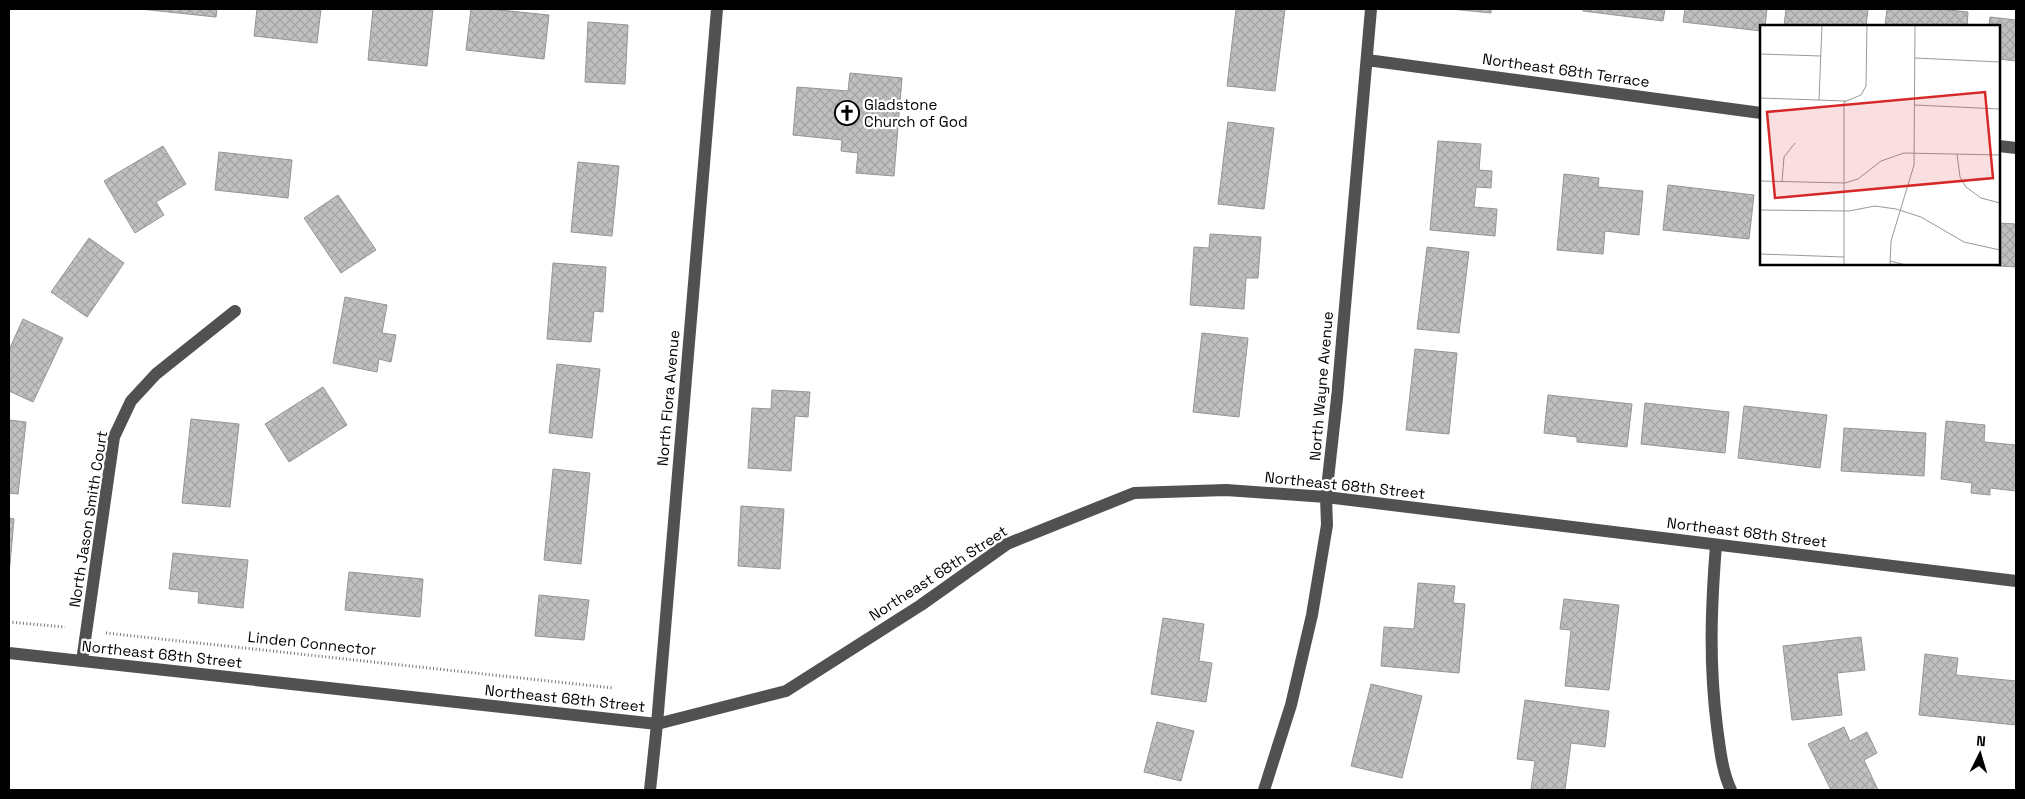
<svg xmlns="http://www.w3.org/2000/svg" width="2025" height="799" viewBox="0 0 2025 799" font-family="'Space Grotesk',sans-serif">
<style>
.building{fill:url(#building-cross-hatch);stroke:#959595}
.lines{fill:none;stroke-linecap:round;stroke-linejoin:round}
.path{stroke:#737373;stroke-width:3;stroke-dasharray:1 2.5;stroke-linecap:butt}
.minor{stroke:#515151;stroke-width:12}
.labels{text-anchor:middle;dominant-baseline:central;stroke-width:4.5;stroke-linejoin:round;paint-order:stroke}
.street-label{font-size:15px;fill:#000;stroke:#fff}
.poi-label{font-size:15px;fill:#000;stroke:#fff;text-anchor:start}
.inset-road{fill:none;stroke:#999;stroke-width:1}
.view{fill:#d62828;fill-opacity:0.15;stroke:#d62828;stroke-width:2.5}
.inset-edge{fill:none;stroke:#000;stroke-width:2.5}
</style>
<defs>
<pattern id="building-cross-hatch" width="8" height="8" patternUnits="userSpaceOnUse" patternTransform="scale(1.25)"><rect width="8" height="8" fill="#c0c0c0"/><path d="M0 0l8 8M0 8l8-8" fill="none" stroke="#a3a3a3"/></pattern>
</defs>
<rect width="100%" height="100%" fill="#fff"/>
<!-- building -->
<path class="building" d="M 140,9 L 217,9 L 216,17 Z
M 257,9 L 321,9 L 317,43 L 254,36 Z
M 373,9 L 433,9 L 427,66 L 368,60 Z
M 471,9 L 490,9 L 549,15 L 544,59 L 466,50 Z
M 1236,9 L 1285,9 L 1275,91 L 1227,86 Z
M 1451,9 L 1491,9 L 1491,13 Z
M 1583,9 L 1665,9 L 1663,21 L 1583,11 Z
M 1685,9 L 1767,9 L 1765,26 L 1761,26 L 1761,31 L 1683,22 Z
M 1786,9 L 1868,9 L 1866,26 L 1784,26 Z
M 1887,9 L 1939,9 L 1968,12 L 1967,26 L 1885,26 Z
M 1990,17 L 2016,20 L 2016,61 L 1999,59 L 1999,26 L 1989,26 Z
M 588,22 L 628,25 L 625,84 L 585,82 Z
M 850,73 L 902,78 L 894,176 L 856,173 L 858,153 L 841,151 L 842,140 L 793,135 L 797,87 L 848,91 Z
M 1228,122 L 1274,128 L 1264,209 L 1218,204 Z
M 1438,141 L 1481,144 L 1479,170 L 1492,171 L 1491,188 L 1476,187 L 1474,207 L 1497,209 L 1495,236 L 1430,230 Z
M 163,146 L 186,184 L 156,202 L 164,215 L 135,233 L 104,181 Z
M 219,152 L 292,160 L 288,198 L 215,190 Z
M 578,162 L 619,166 L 612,236 L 571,232 Z
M 1564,174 L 1599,178 L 1598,187 L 1643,191 L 1639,235 L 1605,231 L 1603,254 L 1557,250 Z
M 1668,185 L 1754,195 L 1749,239 L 1663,230 Z
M 338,195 L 376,250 L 341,273 L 304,218 Z
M 1999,223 L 2016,224 L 2016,267 L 1968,264 L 1999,264 Z
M 1210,234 L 1261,237 L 1258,278 L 1246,278 L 1244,309 L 1190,305 L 1194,247 L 1209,248 Z
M 89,238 L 124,263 L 87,317 L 51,292 Z
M 1427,247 L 1469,252 L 1459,333 L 1417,329 Z
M 553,263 L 606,267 L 603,312 L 594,311 L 591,342 L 547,339 Z
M 345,297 L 387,305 L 382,333 L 396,335 L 391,362 L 379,359 L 377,372 L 333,363 Z
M 23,319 L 63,338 L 33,402 L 9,391 L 9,350 Z
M 1202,333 L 1248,338 L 1239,417 L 1193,412 Z
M 1415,349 L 1457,353 L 1449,434 L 1406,430 Z
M 557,364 L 600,369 L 592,438 L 549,433 Z
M 323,387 L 347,425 L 289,462 L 265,424 Z
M 772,390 L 810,392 L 808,417 L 795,416 L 791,471 L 748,468 L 752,408 L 771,409 Z
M 1548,395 L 1632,404 L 1627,447 L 1577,442 L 1577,437 L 1544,433 Z
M 1645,403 L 1729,412 L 1725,453 L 1641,444 Z
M 1744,406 L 1827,415 L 1820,468 L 1738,458 Z
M 191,419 L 239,424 L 230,507 L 182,503 Z
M 9,420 L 26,422 L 18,494 L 9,493 Z
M 1946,421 L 1985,425 L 1984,442 L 2016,445 L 2016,491 L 1990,488 L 1990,495 L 1971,493 L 1972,483 L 1941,479 Z
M 1844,428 L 1926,433 L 1924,476 L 1841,471 Z
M 553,469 L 590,473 L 581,564 L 544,560 Z
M 741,506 L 784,509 L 780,569 L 738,566 Z
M 9,518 L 14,519 L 9,575 Z
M 173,553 L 248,560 L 243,608 L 198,603 L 199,592 L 169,589 Z
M 349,572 L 423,579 L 420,617 L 345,610 Z
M 1418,583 L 1455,586 L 1453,603 L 1465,604 L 1459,673 L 1381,666 L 1384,627 L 1414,629 Z
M 539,595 L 589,600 L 584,640 L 535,636 Z
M 1564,599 L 1619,605 L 1609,690 L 1565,686 L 1571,630 L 1560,629 Z
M 1163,618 L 1204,624 L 1199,661 L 1212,663 L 1206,702 L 1151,694 Z
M 1861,637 L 1865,670 L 1837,673 L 1842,715 L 1792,720 L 1783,646 Z
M 1925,654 L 1958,658 L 1956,675 L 2016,681 L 2016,725 L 1919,715 Z
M 1371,684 L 1422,696 L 1402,778 L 1351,766 Z
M 1525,700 L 1609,711 L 1605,747 L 1571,743 L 1565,790 L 1531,789 L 1535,761 L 1517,759 Z
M 1157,722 L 1194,731 L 1181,781 L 1144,772 Z
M 1844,727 L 1850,741 L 1867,732 L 1877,753 L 1864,760 L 1878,790 L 1831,790 L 1808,744 Z"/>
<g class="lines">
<!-- path -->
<path class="path" d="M 9,622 L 65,627
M 106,633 L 613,688"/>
<!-- minor -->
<path class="minor" d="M 1367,60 L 1761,113
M 1999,146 L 2016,148
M 1716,545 C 1711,609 1709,663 1717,727 C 1720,749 1722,771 1731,790
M 9,653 L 657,724 L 786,691 L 921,605 L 1007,544 L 1134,493 L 1226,490 L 1326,497 L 2016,581
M 82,661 L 114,437 L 131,401 L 156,374 L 235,311
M 650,790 L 657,724 L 717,9
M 1264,790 L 1291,705 L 1312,615 L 1327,525 L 1326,497 L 1337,398 L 1371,9"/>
</g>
<!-- icons -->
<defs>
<symbol id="church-ring" viewBox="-11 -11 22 22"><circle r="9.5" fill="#fff" stroke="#000" stroke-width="1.5"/><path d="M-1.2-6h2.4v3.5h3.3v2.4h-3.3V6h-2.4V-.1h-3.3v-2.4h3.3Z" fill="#000"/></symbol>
</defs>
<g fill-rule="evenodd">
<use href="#church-ring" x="833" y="99" width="28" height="28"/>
</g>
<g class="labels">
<!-- street labels -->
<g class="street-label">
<text transform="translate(1566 70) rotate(8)">Northeast 68th Terrace</text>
<text transform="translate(1321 386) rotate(-85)">North Wayne Avenue</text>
<text transform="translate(668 398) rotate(-85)">North Flora Avenue</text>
<text transform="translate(1345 485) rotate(6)">Northeast 68th Street</text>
<text transform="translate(88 519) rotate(-81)">North Jason Smith Court</text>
<text transform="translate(1747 532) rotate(7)">Northeast 68th Street</text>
<text transform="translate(938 573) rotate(-33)">Northeast 68th Street</text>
<text transform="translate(312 643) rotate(6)">Linden Connector</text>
<text transform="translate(162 654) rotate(6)">Northeast 68th Street</text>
<text transform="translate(565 698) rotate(6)">Northeast 68th Street</text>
</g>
<!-- poi labels -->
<g class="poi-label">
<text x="864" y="104">Gladstone<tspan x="864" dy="17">Church of God</tspan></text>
</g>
</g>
<!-- overview -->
<g transform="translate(1760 25)">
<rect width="240" height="240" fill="#fff"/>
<path class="inset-road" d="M 0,29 L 61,31M 155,33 L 240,37M 0,73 L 86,76M 59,75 L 62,0M 155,80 L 240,84M 197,129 L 200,152 L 206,162 L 221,173 L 240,178M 0,156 L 85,158 L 98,154 L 121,136 L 144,128 L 240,130M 22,157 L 24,132 L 35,118M 0,185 L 89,186 L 115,181 L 136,184 L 161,192 L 204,217 L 240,225M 0,229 L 84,232M 130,236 L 146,240M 84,240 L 84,77 L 101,70 L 106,61 L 107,0M 130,240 L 131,216 L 154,140 L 155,0"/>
<path class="view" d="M 225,67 L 233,153 L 15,173 L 7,87 Z"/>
<rect width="240" height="240" class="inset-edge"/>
</g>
<!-- border -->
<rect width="2025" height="799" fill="none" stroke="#000000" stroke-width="20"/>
<!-- north arrow -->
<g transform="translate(1980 754) rotate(5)" stroke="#ffffff" stroke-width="4" paint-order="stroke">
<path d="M0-4L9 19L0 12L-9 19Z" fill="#000000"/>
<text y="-8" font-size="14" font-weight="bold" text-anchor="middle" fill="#000000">N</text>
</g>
</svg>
